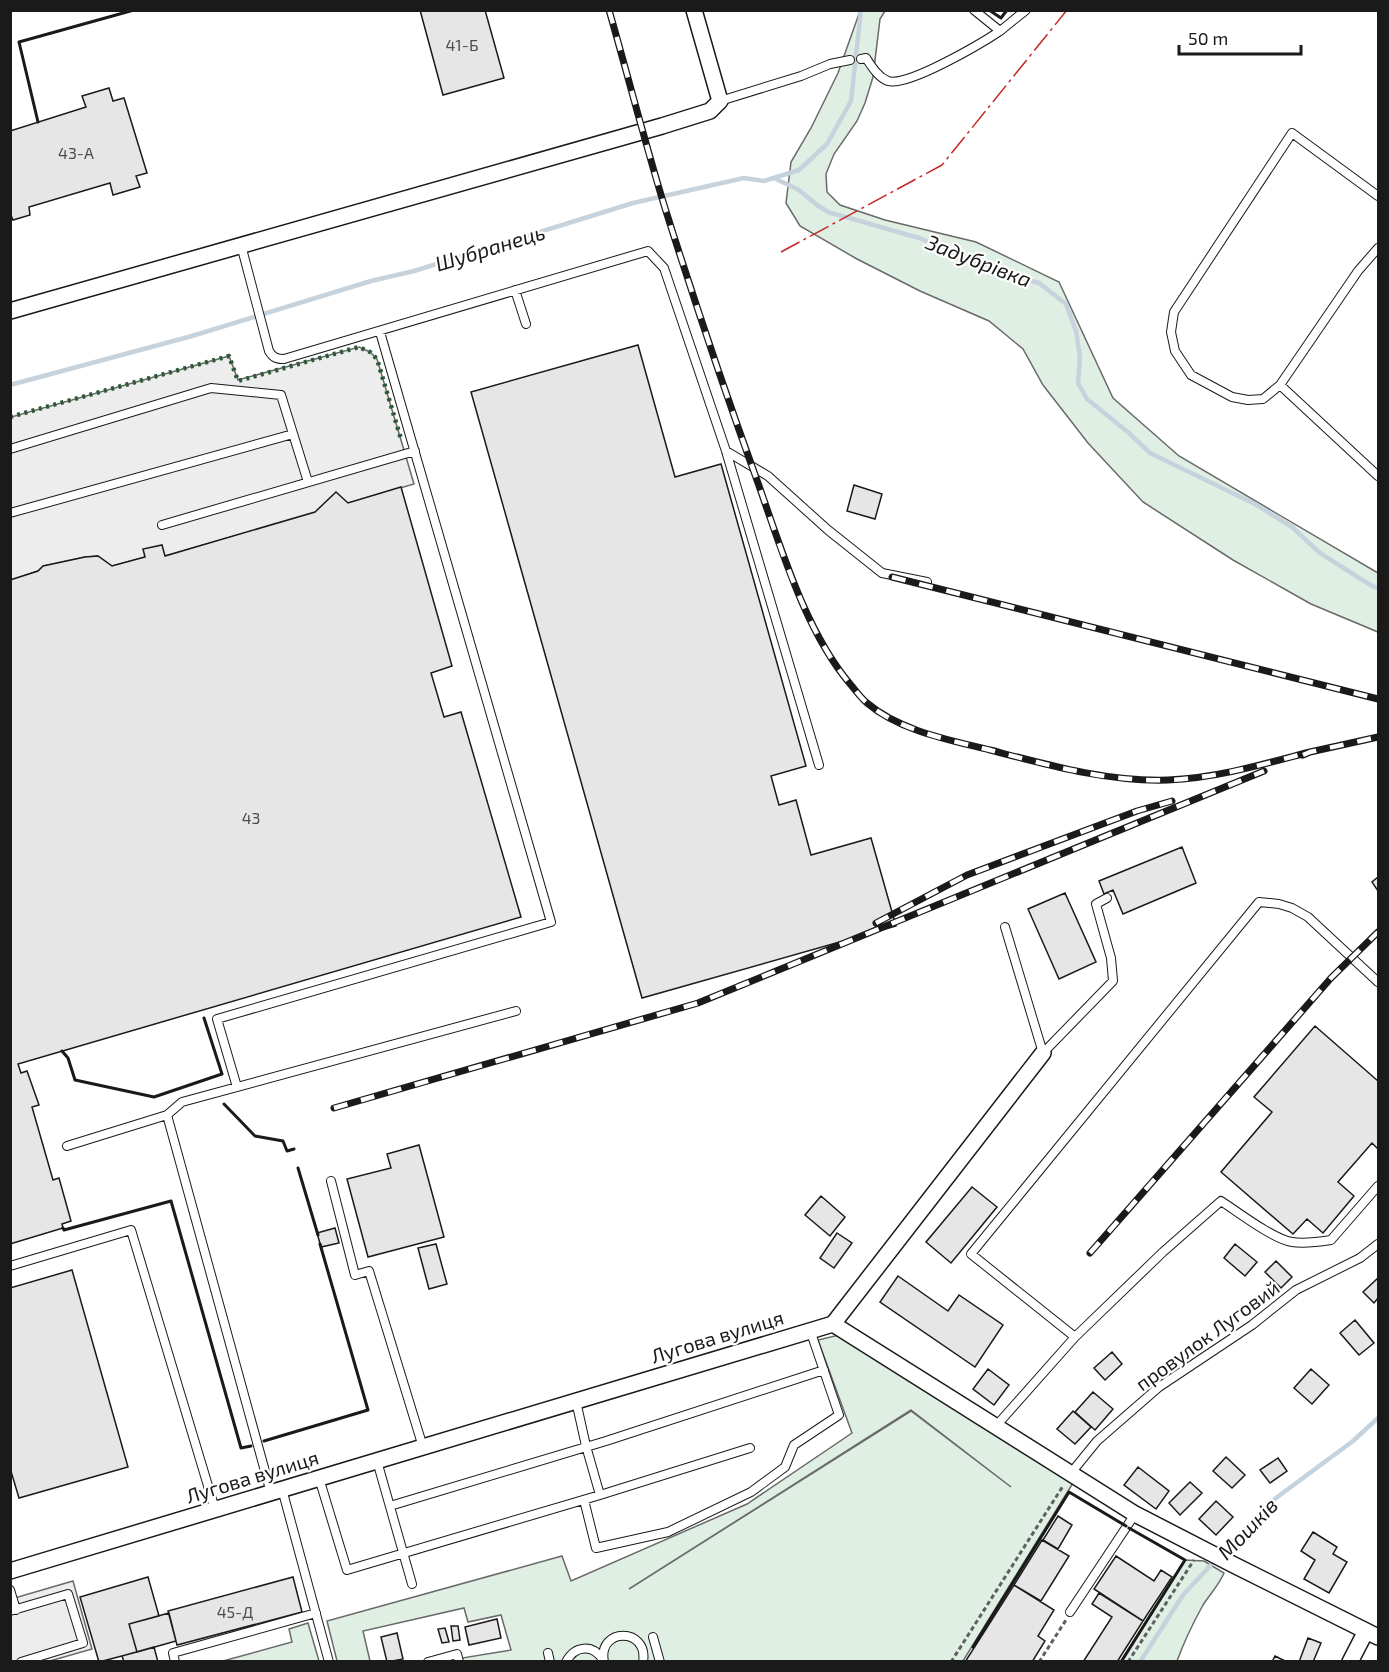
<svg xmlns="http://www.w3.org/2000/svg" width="1389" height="1672" viewBox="0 0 1389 1672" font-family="'Exo 2',sans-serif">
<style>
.green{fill:#e0efe3;stroke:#6a6a6a;stroke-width:1.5;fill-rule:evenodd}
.parking{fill:#ededed;stroke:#6a6a6a;stroke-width:1.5}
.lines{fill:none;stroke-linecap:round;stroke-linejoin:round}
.stream{stroke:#c6d2dc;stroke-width:4.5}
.building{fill:#e6e6e6;stroke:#1a1a1a;stroke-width:1.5}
.lane-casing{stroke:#1a1a1a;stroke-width:10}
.street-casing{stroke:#1a1a1a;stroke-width:18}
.path{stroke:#5f5f5f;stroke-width:3;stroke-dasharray:4.5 3;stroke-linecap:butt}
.lane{stroke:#fff;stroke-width:8}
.street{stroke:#fff;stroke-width:15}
.rail-casing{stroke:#1a1a1a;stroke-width:7}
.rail{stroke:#fff;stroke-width:4.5;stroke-dasharray:14;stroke-linecap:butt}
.hedge{stroke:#2b5a34;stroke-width:4.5;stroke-dasharray:3 4.5;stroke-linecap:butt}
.wall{stroke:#1a1a1a;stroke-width:3}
.power{stroke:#c62828;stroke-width:1.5;stroke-dasharray:21 4.5 3 4.5;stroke-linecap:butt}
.labels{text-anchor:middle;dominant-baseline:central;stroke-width:4.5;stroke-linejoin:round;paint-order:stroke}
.number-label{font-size:16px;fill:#4d4d4d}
.street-label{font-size:20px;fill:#1a1a1a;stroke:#fff}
.water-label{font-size:21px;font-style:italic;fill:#1a1a1a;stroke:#fff}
</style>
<rect width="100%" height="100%" fill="#fff"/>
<!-- green -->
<path class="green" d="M 860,11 L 885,11 L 880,19 L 873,77 L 865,103 L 857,121 L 834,154 L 826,174 L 827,192 L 840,205 L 885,220 L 976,242 L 1059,282 L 1113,398 L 1179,456 L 1378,573 L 1378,632 L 1311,604 L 1233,560 L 1143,502 L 1088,443 L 1043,385 L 1023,349 L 989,321 L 920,291 L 857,259 L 800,226 L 786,203 L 791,162 L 811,128 L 838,73 Z
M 839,1335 L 1073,1483 L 963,1661 L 463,1661 L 462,1658 L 511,1650 L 501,1615 L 468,1622 L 464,1608 L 363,1631 L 370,1661 L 337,1661 L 327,1621 L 562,1556 L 571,1581 L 747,1504 L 852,1433 L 818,1340 ZM 911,1410 L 1011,1487 L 911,1411 L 629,1589 Z
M 1185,1560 L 1204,1561 L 1224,1573 C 1219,1585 1210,1594 1203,1605 C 1193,1623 1184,1642 1177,1661 L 1121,1661 Z
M 308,1623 L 319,1661 L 223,1661 L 292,1642 L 289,1629 Z"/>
<!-- parking -->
<path class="parking" d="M 359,347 L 370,352 L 377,359 L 414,484 L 165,556 L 145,557 L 112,566 L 98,556 L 85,557 L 44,566 L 38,571 L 11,580 L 11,417 L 229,356 L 238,380 Z
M 73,1581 L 92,1649 L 50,1661 L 11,1662 L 11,1599 Z"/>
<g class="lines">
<!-- stream -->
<path class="stream" d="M 774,178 L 799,190 L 817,205 L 828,212 L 919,238 L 1010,275 L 1039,283 L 1066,304 L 1076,331 L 1080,357 L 1078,383 L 1087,399 L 1129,433 L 1150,453 L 1255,504 L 1292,527 L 1320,553 L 1372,586 L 1378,588
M 10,385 L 192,336 L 371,281 L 414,271 L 633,203 L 744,178 L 764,181 L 799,170 L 827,144 L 851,101 L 861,10
M 1140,1662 L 1183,1595 L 1234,1540 L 1276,1498 L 1353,1441 L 1378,1418"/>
</g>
<!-- building -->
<path class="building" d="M 420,10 L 485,10 L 504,78 L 443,95 Z
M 109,88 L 113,101 L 124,98 L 147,173 L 136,176 L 140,187 L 113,195 L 110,183 L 29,207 L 30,215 L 13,220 L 10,213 L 10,131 L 86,107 L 82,96 Z
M 638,345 L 675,477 L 721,464 L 806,766 L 771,776 L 779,805 L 796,800 L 811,855 L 871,838 L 896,926 L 642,998 L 471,392 Z
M 854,485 L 882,494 L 875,519 L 847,511 Z
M 401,487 L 452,666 L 431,673 L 444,717 L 461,712 L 521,917 L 18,1064 L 21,1073 L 27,1071 L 39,1105 L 32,1107 L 53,1180 L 59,1178 L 71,1221 L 62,1224 L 63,1228 L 10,1244 L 10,580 L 38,571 L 43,566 L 85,557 L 98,556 L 112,566 L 145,557 L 143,549 L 162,545 L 165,556 L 315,512 L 336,492 L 348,503 Z
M 1182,847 L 1196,883 L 1123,914 L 1113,890 L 1104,894 L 1099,881 Z
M 1378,877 L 1378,891 L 1372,882 Z
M 1065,893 L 1096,962 L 1059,979 L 1028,909 Z
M 1315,1026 L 1378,1081 L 1378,1149 L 1372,1143 L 1338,1182 L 1354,1196 L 1323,1233 L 1307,1219 L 1293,1234 L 1221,1172 L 1272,1112 L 1254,1097 Z
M 419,1145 L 444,1237 L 368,1257 L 347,1179 L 391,1168 L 387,1154 Z
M 972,1187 L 997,1207 L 951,1263 L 926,1242 Z
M 821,1196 L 845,1217 L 830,1236 L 805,1215 Z
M 335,1228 L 339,1243 L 321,1247 L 317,1233 Z
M 837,1233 L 852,1243 L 834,1268 L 820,1258 Z
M 436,1244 L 447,1284 L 429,1289 L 418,1248 Z
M 1235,1244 L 1257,1262 L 1245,1276 L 1224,1258 Z
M 1276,1261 L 1292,1277 L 1281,1288 L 1265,1272 Z
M 72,1270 L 128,1467 L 19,1498 L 10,1468 L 10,1288 Z
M 898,1276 L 948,1311 L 959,1295 L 1003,1325 L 975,1367 L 880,1302 Z
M 1378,1278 L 1378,1298 L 1374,1303 L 1363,1292 Z
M 1355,1320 L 1374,1343 L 1359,1355 L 1340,1333 Z
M 1112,1352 L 1122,1364 L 1105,1380 L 1094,1368 Z
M 988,1369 L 1009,1385 L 994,1405 L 973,1389 Z
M 1311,1369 L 1329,1385 L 1312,1404 L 1294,1388 Z
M 1093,1392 L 1113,1409 L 1095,1430 L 1075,1412 Z
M 1073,1411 L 1091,1427 L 1075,1444 L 1057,1429 Z
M 1226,1457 L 1245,1475 L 1232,1488 L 1213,1471 Z
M 1278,1458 L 1287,1471 L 1270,1483 L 1260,1470 Z
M 1138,1467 L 1169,1491 L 1156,1509 L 1124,1485 Z
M 1190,1482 L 1202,1493 L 1180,1515 L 1169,1503 Z
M 1216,1501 L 1233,1517 L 1216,1535 L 1199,1519 Z
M 1058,1516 L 1072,1525 L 1058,1549 L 1043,1540 Z
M 1313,1532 L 1337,1547 L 1333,1554 L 1347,1562 L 1329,1593 L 1304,1579 L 1315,1560 L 1301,1551 Z
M 1042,1540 L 1069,1556 L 1041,1601 L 1014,1585 Z
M 1116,1556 L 1154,1581 L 1161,1570 L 1172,1577 L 1143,1621 L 1094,1589 Z
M 148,1577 L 159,1616 L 129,1624 L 137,1652 L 99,1662 L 80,1597 Z
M 293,1577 L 302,1612 L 177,1645 L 168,1611 Z
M 1014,1585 L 1054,1610 L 1038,1636 L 1045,1641 L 1032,1662 L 965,1662 Z
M 1099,1593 L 1143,1621 L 1117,1662 L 1083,1662 L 1112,1617 L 1092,1604 Z
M 169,1613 L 176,1641 L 137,1652 L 129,1624 Z
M 497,1619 L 501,1638 L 469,1645 L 465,1627 Z
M 451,1626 L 458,1626 L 460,1640 L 453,1641 Z
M 445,1628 L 449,1642 L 442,1643 L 438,1629 Z
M 397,1633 L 403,1659 L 387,1662 L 381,1637 Z
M 1308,1638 L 1321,1643 L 1313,1662 L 1299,1662 Z
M 154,1647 L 158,1662 L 124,1662 L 122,1656 Z
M 1275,1656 L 1287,1662 L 1272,1662 Z"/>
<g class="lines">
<defs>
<path id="lane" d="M 974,10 L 1000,31
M 861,59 L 866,58 C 872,67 878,77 888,81 C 908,87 982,43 1000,31 C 1009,24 1017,17 1026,10
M 720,101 L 801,76 L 830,64 L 850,60
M 241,245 L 269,351 C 273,358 277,359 284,359 L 648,251 L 664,268 L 726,451 L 819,765
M 1378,248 L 1358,271 L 1280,385 L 1378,476
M 515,290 L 526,324
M 1280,385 L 1263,399 L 1248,400 L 1232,397 L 1191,375 L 1175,351 L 1171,332 L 1174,312 L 1292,133 L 1378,196
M 10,449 L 211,388 L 281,395 L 308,482
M 726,451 L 768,476 L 828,530 L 882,573 L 927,582
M 10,513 L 293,434
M 162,525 L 415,451
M 1005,927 L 1043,1053 L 1113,981 L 1111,958 L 1096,904 L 1107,898
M 237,1087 L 217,1019 L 551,922 L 380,332
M 167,1115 L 182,1102 L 516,1011
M 67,1146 L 167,1115 L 271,1493
M 331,1181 L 355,1275 L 369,1271 L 423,1447
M 10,1266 L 131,1230 L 215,1509
M 1075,1337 L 971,1254 L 1259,902 L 1279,904 L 1292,908 L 1308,917 L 1378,982
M 576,1401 L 586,1446 L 600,1495
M 996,1426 L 1075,1337 L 1163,1252 L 1221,1201 C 1238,1212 1273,1239 1292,1242 C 1304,1244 1318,1242 1331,1240 L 1378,1186
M 377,1461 L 412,1584
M 1071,1473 L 1097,1441 L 1159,1387 L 1252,1325 L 1296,1290 L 1360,1258 L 1378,1244
M 319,1478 L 347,1570 L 600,1495 L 750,1448
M 282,1489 L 329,1662
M 584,1500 L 596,1548 L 668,1532 L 751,1492 L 785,1467 L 794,1445 L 839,1415 L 810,1330
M 390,1506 L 606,1441 L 824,1370
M 10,1590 L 16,1610
M 10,1611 L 68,1594 L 83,1643 L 21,1662
M 1070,1612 L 1135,1514
M 653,1637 L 660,1662
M 548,1653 L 550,1662
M 175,1662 L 173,1653 L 316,1613
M 428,1662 L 457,1654 L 459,1662
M 566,1662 C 575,1645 593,1644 603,1660
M 604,1662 C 597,1627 649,1627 643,1662"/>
<path id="street" d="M 10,311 L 662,126 L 710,111 L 720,101 L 694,10
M 833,1324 L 1043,1053
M 10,1571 L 833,1324 L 1135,1514 L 1232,1564 L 1378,1637
M 1350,1662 L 1366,1631"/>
</defs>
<!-- lane casing -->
<use href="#lane" class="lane-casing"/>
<!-- street casing -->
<use href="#street" class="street-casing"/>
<!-- path -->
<path class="path" d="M 951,1662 L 1063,1486
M 1039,1662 L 1066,1620
M 1128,1662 L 1194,1560"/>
<!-- lane -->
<use href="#lane" class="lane"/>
<!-- street -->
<use href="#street" class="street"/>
<defs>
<path id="rail" d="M 609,10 C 628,76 645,143 665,208 C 694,300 725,392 758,483 C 781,548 806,633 851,685 C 856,691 861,698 867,703 C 900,731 950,740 990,750 C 1048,765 1108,782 1168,780 C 1217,778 1264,764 1310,752
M 892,577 L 1378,699
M 1303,755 L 1310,752 L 1378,737
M 876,923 L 967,875 L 1137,811 L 1172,801
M 334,1108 L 698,1003 L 1264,771
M 1090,1253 L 1331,978 L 1378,932"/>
</defs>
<!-- rail casing -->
<use href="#rail" class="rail-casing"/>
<!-- rail -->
<use href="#rail" class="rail"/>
<!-- hedge -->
<path class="hedge" d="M 10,417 L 229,356 L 238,381 L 359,347 L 370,352 L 377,359 L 401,439"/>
<!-- wall -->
<path class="wall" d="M 989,10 L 1001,18 L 1007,10
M 38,122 L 19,42 L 134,10
M 62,1051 L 68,1058 L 75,1080 L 154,1097 L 222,1074 L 204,1018
M 224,1104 L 255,1136 L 283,1141 L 287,1151 L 294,1149
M 298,1168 L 318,1235
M 63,1228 L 64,1230 L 171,1201 L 241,1448 L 251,1446
M 264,1441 L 368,1410 L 320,1244
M 973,1647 L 1069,1492 L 1126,1526
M 1121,1662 L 1185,1560 L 1129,1528"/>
<!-- power -->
<path class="power" d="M 781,252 L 942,165 L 1067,10"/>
</g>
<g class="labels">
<!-- number labels -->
<g class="number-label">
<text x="462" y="44">41-Б</text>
<text x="76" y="152">43-А</text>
<text x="251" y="817">43</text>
<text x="235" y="1611">45-Д</text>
</g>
<!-- street labels -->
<g class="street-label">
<text transform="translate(1207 1335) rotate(-36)">провулок Луговий</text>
<text transform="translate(717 1336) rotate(-17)">Лугова вулиця</text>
<text transform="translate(252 1476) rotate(-17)">Лугова вулиця</text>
</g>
<!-- water labels -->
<g class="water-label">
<text transform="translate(490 247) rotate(-17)">Шубранець</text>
<text transform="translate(979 260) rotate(21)">Задубрівка</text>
<text transform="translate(1247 1528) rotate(-46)">Мошків</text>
</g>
</g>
<!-- border -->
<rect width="1389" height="1672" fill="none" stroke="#1a1a1a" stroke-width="24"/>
<!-- scale -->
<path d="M1179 45v9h122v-9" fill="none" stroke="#1a1a1a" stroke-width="3"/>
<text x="1188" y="45" font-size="18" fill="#1a1a1a" stroke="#ffffff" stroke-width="4.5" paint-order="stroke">50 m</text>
</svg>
